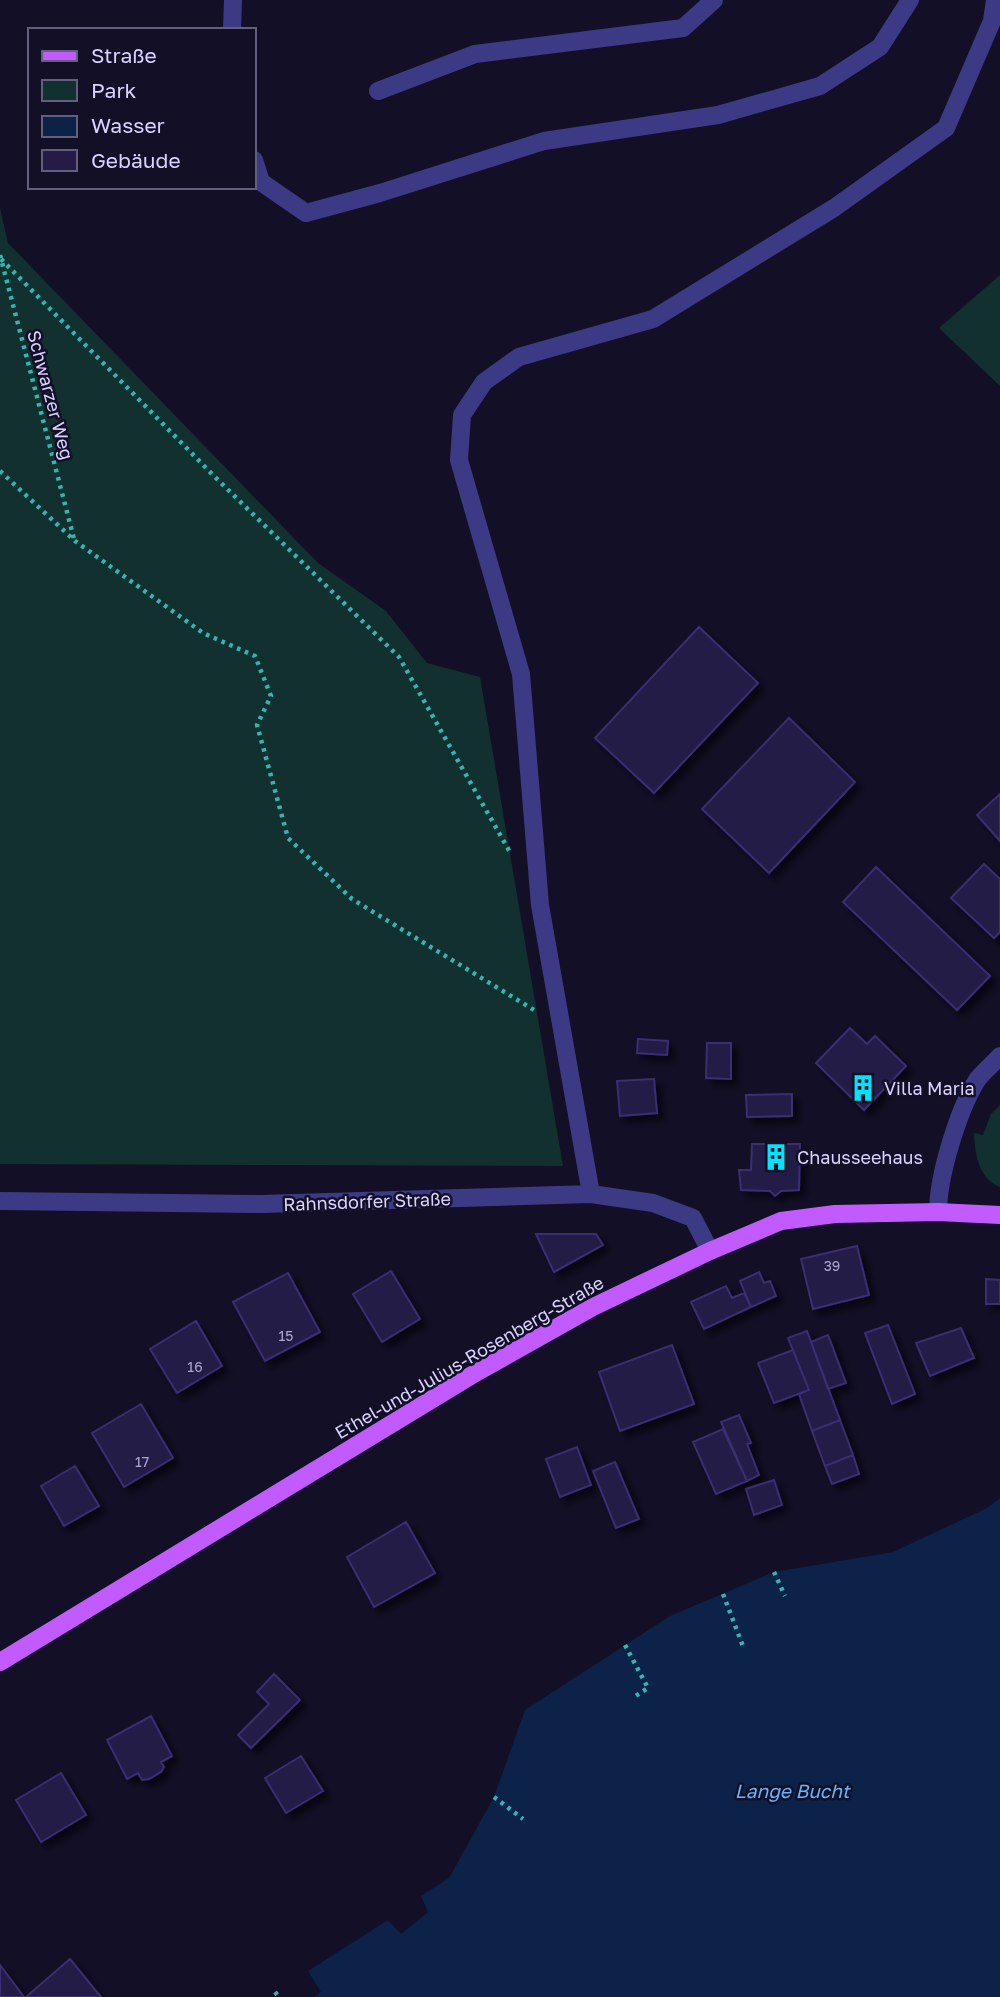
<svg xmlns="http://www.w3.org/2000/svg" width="1000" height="1997" viewBox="0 0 1000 1997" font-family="'Golos Text',sans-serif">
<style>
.green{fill:#12302f}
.water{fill:#0c2248}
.building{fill:#241b47;stroke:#3b2d73;stroke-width:2;filter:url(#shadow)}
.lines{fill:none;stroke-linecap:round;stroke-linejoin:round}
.path{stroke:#2fb8b0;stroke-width:4.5;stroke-dasharray:3.5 5;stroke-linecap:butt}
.minor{stroke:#3d3a85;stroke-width:18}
.major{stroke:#c25bff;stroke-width:18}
.labels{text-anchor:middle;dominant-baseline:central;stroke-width:5;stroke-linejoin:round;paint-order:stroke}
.number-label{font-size:14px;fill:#aca6d1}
.street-label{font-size:18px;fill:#d9d4ff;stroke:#130f26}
.poi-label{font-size:18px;fill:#d9d4ff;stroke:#130f26;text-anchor:start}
.water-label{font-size:19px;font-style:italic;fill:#62b6ff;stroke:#130f26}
</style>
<defs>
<filter id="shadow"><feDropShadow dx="6" dy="6" stdDeviation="3.5" flood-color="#0009"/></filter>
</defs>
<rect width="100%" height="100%" fill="#130f26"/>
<!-- green -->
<path class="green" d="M 0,208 L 8,243 L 318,563 L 386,611 L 427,663 L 480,677 L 563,1166 L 0,1164 Z
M 1000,275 L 1000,386 L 939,328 Z
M 1000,1105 L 1000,1187 C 978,1178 975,1154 974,1133 L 983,1135 L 991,1114 Z"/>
<!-- water -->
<path class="water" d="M 1000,1498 L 1000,1997 L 314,1997 L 321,1992 L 308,1971 L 388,1920 L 401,1934 L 428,1912 L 421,1896 L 449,1878 L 494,1797 L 525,1710 L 670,1616 L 774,1572 L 893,1552 L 987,1508 Z"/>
<!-- building -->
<path class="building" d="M 699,627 L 758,683 L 654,793 L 595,738 Z
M 789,718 L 855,782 L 769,873 L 702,809 Z
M 1000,794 L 1000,841 L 977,815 Z
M 984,864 L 1000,879 L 1000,932 L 994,938 L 951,898 Z
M 876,867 L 990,976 L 957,1010 L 843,902 Z
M 850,1028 L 867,1044 L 875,1036 L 906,1066 L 864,1110 L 816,1063 Z
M 638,1039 L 668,1041 L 667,1055 L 637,1053 Z
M 707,1043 L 731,1043 L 731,1079 L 706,1078 Z
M 654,1079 L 657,1113 L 620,1116 L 617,1081 Z
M 792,1094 L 792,1116 L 747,1117 L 746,1095 Z
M 752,1144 L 800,1144 L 799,1190 L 781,1191 L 775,1196 L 770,1191 L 741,1190 L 739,1170 L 751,1170 Z
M 536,1234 L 596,1234 L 603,1245 L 554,1272 Z
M 857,1246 L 869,1295 L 813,1309 L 801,1259 Z
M 391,1271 L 420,1319 L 382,1342 L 353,1294 Z
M 759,1272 L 764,1283 L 770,1281 L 776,1296 L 751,1307 L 740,1281 Z
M 288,1273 L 320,1332 L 265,1361 L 233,1302 Z
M 986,1279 L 1000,1280 L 1000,1304 L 986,1304 Z
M 726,1286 L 732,1298 L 744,1293 L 751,1307 L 704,1329 L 691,1302 Z
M 196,1321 L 222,1366 L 177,1393 L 150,1349 Z
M 888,1325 L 915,1394 L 892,1404 L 865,1333 Z
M 961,1328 L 974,1358 L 930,1376 L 916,1343 Z
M 807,1331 L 840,1420 L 812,1431 L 799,1394 L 809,1390 L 788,1338 Z
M 828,1335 L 846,1383 L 828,1389 L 811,1342 Z
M 672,1345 L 694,1404 L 620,1431 L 599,1372 Z
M 793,1350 L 809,1390 L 774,1403 L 758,1363 Z
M 141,1404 L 173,1458 L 124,1487 L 92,1433 Z
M 739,1415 L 751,1443 L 747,1444 L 759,1475 L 747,1481 L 721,1422 Z
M 840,1420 L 853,1455 L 825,1466 L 812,1431 Z
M 723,1429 L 747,1481 L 716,1494 L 693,1442 Z
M 577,1447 L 591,1485 L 560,1497 L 546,1459 Z
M 853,1455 L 859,1474 L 832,1484 L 825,1466 Z
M 615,1462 L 639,1519 L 616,1528 L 593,1471 Z
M 75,1466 L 99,1506 L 64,1526 L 41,1486 Z
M 774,1480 L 782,1505 L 754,1515 L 746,1489 Z
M 406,1522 L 435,1573 L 374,1607 L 347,1557 Z
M 274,1674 L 300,1700 L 251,1748 L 238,1735 L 269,1704 L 257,1692 Z
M 151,1716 L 172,1756 L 161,1762 L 164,1767 L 161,1772 L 149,1779 L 142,1780 L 138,1773 L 127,1779 L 107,1740 Z
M 301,1756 L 323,1791 L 286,1813 L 265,1778 Z
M 61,1773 L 86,1815 L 41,1842 L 16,1800 Z
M 70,1959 L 101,1997 L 26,1997 Z
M 0,1965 L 24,1997 L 0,1997 Z"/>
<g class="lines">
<!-- path -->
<path class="path" d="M 0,255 L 74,539
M 1,259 L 215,477 L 399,657 L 511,854
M 0,471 L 75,541 L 203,633 L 255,656 L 271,696 L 257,725 L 288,838 L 352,899 L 534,1010
M 774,1572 L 785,1596
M 723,1594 L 744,1649
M 625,1645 L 648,1688 L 634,1697
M 494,1797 L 523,1819
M 275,1992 L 279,1997"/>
<!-- minor -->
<path class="minor" d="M 232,30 L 233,0
M 378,91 L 475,54 L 683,28 L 714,0
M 254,160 L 261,182 L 306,213 L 380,193 L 544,141 L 718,115 L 820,86 L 880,47 L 910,0
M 591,1194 L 540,905 L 521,674 L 459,460 L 462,415 L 484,382 L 519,357 L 653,319 L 834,208 L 946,128 L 992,21 L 995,0
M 0,1201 L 262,1204 L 591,1194 L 653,1203 L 693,1218 L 710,1251
M 938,1212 C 938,1176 958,1111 977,1080 C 983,1072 993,1064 1000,1056"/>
<!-- major -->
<path class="major" d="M 0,1662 L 472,1375 L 593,1307 L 710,1251 L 781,1221 L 835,1214 L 938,1212 L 1000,1215"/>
</g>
<!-- icons -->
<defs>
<symbol id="building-bare" viewBox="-9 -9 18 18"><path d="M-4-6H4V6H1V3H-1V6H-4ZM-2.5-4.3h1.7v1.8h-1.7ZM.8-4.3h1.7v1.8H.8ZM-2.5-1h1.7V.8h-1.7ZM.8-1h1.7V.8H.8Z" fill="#00e5ff" stroke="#130f26" stroke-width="2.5" paint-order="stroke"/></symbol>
</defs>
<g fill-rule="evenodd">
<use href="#building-bare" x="844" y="1069" width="38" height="38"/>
<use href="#building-bare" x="757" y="1138" width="38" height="38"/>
</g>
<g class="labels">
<!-- number labels -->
<g class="number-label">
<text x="832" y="1265">39</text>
<text x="286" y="1335">15</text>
<text x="195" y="1366">16</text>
<text x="142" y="1461">17</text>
</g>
<!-- street labels -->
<g class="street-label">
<text transform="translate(51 395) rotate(75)">Schwarzer Weg</text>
<text transform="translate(367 1201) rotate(-2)">Rahnsdorfer Straße</text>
<text transform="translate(469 1357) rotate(-30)">Ethel-und-Julius-Rosenberg-Straße</text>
</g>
<!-- poi labels -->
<g class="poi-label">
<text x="884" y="1088">Villa Maria</text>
<text x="797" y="1157">Chausseehaus</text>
</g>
<!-- water labels -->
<g class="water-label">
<text x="792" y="1790">Lange Bucht</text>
</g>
</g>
<!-- legend -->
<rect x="28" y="28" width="228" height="161" fill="#130f26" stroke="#625e7d" stroke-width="2"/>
<rect x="42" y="51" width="35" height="10" fill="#c25bff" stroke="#625e7d" stroke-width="2"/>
<text x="91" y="63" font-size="21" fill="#d9d4ff">Straße</text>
<rect x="42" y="80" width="35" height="21" fill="#12302f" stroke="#625e7d" stroke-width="2"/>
<text x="91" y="98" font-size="21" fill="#d9d4ff">Park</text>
<rect x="42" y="116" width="35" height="21" fill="#0c2248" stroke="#625e7d" stroke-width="2"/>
<text x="91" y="133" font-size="21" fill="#d9d4ff">Wasser</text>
<rect x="42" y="150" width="35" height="21" fill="#241b47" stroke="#625e7d" stroke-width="2"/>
<text x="91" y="168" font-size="21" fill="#d9d4ff">Gebäude</text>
</svg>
